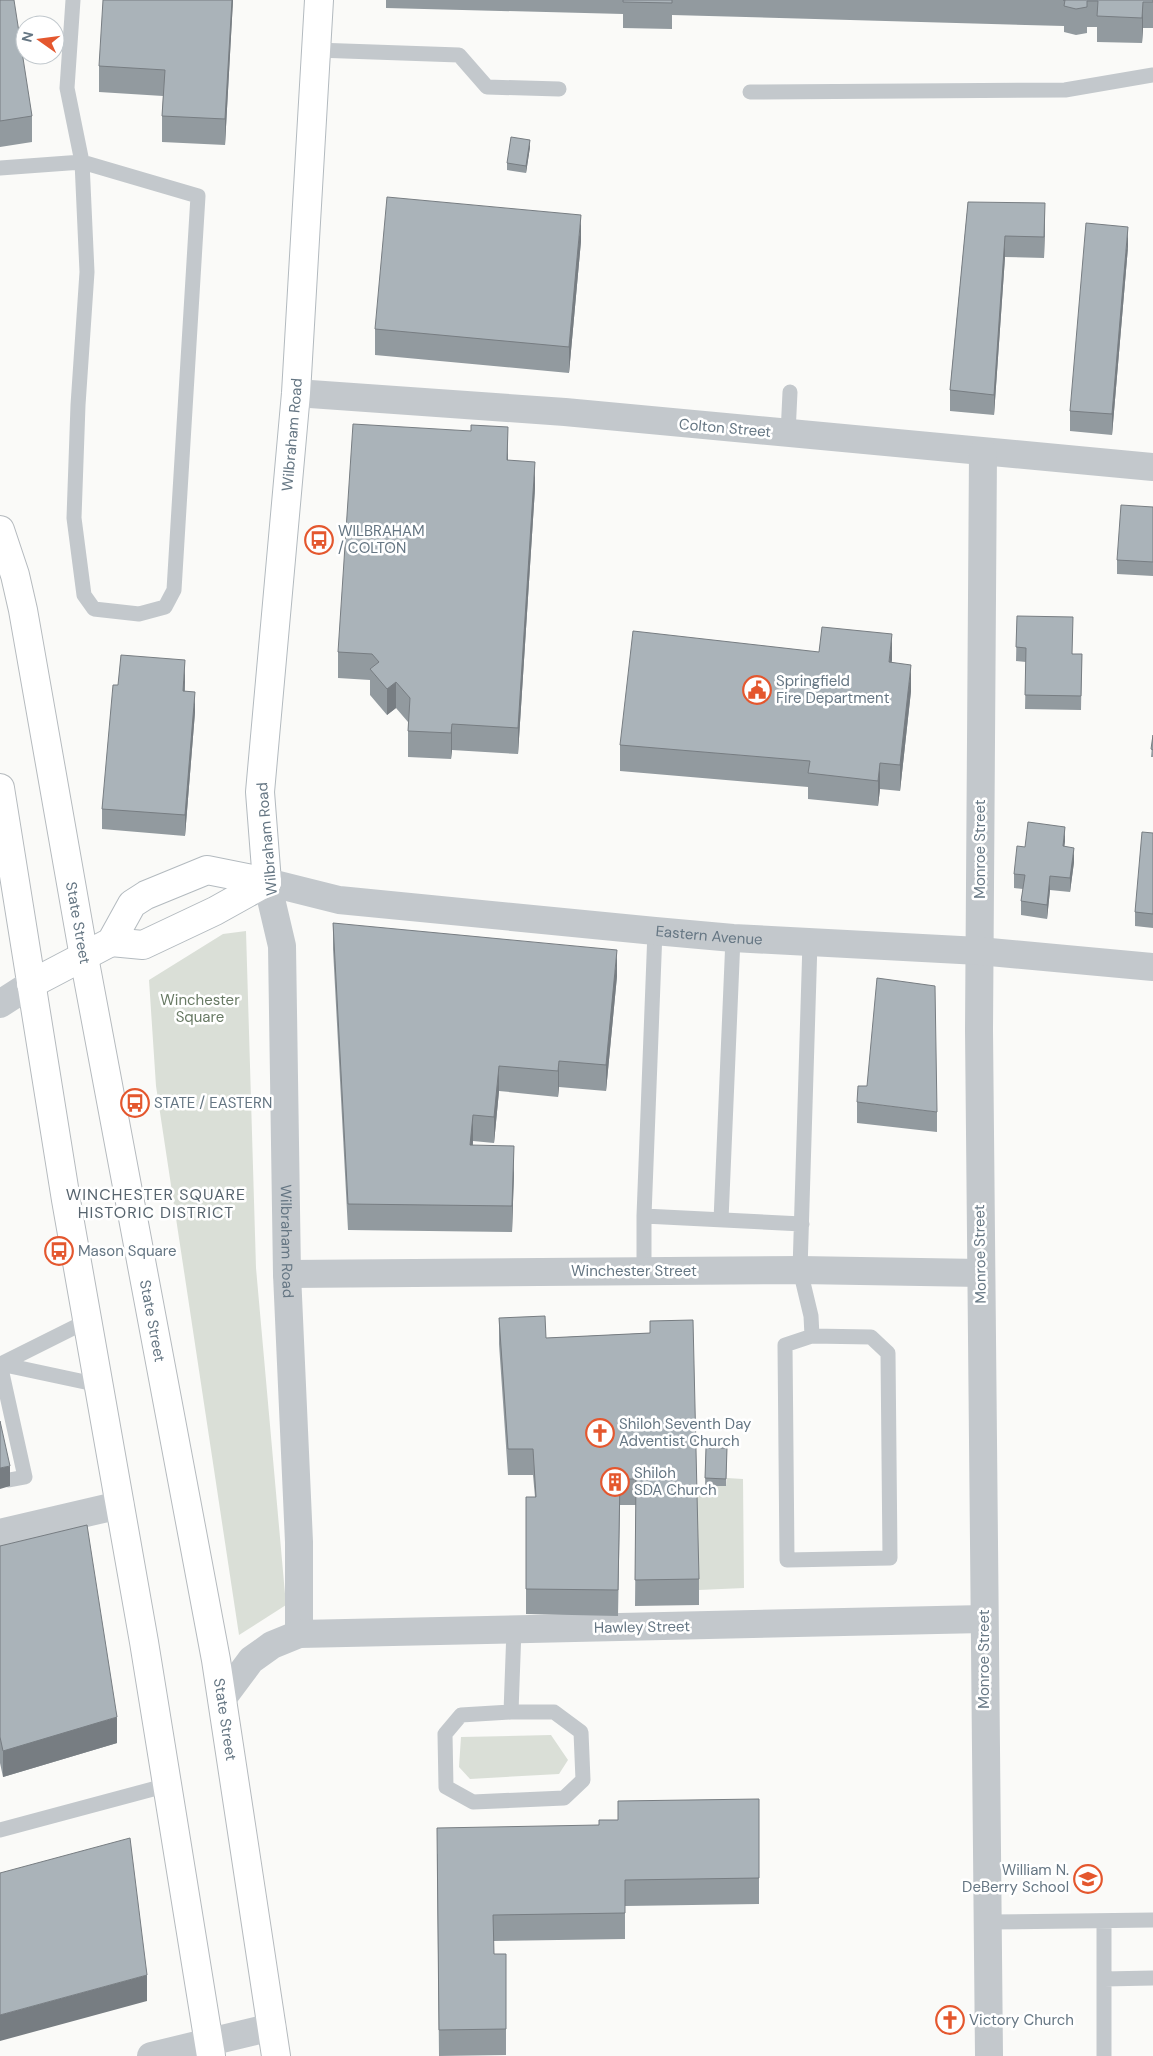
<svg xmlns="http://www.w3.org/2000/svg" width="1153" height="2056" viewBox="0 0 1153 2056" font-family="'DM Sans',sans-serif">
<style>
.green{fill:#dadfd7}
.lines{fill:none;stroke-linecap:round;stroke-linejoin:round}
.secondary-casing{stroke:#b3babf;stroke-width:30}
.primary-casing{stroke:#b5babe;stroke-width:30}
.service{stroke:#c3c8cc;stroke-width:15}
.minor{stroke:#c3c8cc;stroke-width:28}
.tertiary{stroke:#c3c8cc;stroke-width:28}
.secondary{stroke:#fff;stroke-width:28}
.primary{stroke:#fff;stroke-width:28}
.wall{fill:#929a9f}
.shaded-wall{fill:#777d82}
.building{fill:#aab3b9;stroke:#777d82}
.labels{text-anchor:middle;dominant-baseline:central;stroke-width:5;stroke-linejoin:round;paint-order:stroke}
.street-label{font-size:15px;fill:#657683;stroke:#fff}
.poi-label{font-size:15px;fill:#657683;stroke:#fff;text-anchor:start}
.park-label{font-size:15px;fill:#687a64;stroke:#fff}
.neighbourhood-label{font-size:16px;letter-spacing:1px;fill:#57646e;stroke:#fff}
</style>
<rect width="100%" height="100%" fill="#fafaf8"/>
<!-- green -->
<path class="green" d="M 246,931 L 256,1268 L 286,1605 L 239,1635 L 156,1086 L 149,980 L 223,934 Z
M 727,1478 L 743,1479 L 744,1588 L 699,1590 L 696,1489 L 705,1486 L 726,1486 Z
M 551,1735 L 568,1760 L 559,1774 L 470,1779 L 459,1767 L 461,1737 Z"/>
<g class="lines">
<defs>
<g id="secondary">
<path id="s3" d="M 267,882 L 260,792 L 296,393 L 319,0"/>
<path d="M 111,942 L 143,945 L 215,911 L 267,882"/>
<path d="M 31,984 L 111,942 L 132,904 L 146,895 L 207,870 L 267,882"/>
</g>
<g id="primary">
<path id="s4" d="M 0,530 L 15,575 L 23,610 L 84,957 L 216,1660 L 276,2056"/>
<path d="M 0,788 L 66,1200 L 144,1642 L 211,2056"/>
</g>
</defs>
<!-- secondary casing -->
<use href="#secondary" class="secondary-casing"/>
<!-- primary casing -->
<use href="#primary" class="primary-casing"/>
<!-- service -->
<path class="service" d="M 316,50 L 459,55 L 487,87 L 559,89
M 750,92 L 1065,90 L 1153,75
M 0,168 L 82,162 L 198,196 L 174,590 L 165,607 L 139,614 L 94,609 L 84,595 L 74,518 L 78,405 L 87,272 L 82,162 L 67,88 L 73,0
M 788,434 L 790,392
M 655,931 L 644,1216 L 802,1224
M 810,942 L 800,1270 L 811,1316 L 812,1336
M 721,1220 L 733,938
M 644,1271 L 644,1216
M 87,1321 L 1,1364 L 99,1385
M 812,1336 L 871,1337 L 888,1353 L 890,1558 L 787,1560 L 785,1345 Z
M 0,1364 L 25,1477 L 9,1480
M 511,1712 L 554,1712 L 581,1732 L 583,1780 L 564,1798 L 473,1802 L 446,1787 L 445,1734 L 461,1715 L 511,1712 L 514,1629
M 0,1830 L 168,1785
M 988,1922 L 1153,1920
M 1104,1979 L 1153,1978
M 1104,2056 L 1104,1921"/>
<!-- minor -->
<g class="minor">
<path d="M 296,393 L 565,412 L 1153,467"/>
<path d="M 983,453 L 979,1030 L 989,2056"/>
<path id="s1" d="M 267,882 L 282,946 L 287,1274 L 299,1542 L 299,1634"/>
<path d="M 0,1004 L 31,984"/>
<path d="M 287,1274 L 800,1270 L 981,1273"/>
<path d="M 222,1699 L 251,1660 L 272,1645 L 299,1634 L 984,1619"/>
<path d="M 151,2056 L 272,2027"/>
</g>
<!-- tertiary -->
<g class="tertiary">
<path id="s2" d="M 267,882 L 339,900 L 655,931 L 733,938 L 979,951 L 1153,967"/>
<path d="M 0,1533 L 120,1505"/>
</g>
<!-- secondary -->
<use href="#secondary" class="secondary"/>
<!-- primary -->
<use href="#primary" class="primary"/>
</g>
<!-- wall -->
<path class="wall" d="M 0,0 L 32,116 L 32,142 L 0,147 Z
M 233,0 L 225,145 L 162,142 L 162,116 L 163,96 L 99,92 L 99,66 Z
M 386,0 L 1153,0 L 1153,28 L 1143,28 L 1142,43 L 1097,42 L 1097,27 L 1087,27 L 1087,33 L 1076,35 L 1064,32 L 1064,26 L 672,15 L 672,29 L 623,28 L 623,14 L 386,8 Z
M 530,147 L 526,173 L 507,170 L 507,163 Z
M 968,202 L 1045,224 L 1044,258 L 1005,257 L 994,415 L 950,411 L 950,390 Z
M 581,241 L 569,373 L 375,355 L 375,329 Z
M 1128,247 L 1112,435 L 1070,431 L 1070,411 Z
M 508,453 L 508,460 L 535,488 L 518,754 L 452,750 L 451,759 L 408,757 L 408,722 L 396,708 L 387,715 L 370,695 L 370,680 L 338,678 L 338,652 Z
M 1153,507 L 1153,576 L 1117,574 L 1117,560 Z
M 1017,616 L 1073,654 L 1082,654 L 1081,710 L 1025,709 L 1026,662 L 1016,661 Z
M 891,663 L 911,691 L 900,791 L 880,789 L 878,806 L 808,799 L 808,787 L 620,771 L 620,745 Z
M 185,681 L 185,691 L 195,712 L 185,836 L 102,829 L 102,809 L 118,685 Z
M 1153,735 L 1153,757 L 1151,757 Z
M 1153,833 L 1153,928 L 1135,926 L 1135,912 Z
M 1065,841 L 1064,846 L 1074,862 L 1070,892 L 1050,890 L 1047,919 L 1021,915 L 1021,901 L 1023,889 L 1014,888 L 1014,874 L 1025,847 Z
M 333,923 L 617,976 L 606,1091 L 559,1087 L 558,1097 L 499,1091 L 494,1143 L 473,1141 L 473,1145 L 514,1172 L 512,1232 L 348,1230 L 333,949 Z
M 857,1102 L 937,1112 L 937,1132 L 857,1123 Z
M 499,1318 L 546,1338 L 650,1333 L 650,1321 L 699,1579 L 699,1605 L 635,1606 L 636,1505 L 620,1505 L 618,1616 L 526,1614 L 526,1497 L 535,1497 L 533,1475 L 508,1475 L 499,1344 Z
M 706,1448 L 727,1448 L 726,1486 L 705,1486 Z
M 0,1546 L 117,1743 L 3,1777 L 0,1763 Z
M 759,1799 L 759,1904 L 625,1906 L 625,1939 L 493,1941 L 494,1954 L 506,1954 L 506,2055 L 439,2056 L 437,1854 L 599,1825 L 618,1820 Z"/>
<!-- shaded-wall -->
<path class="shaded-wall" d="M 232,0 L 233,0 L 225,145 L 225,119 Z
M 1143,2 L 1143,28 L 1142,43 L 1142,18 Z
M 530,140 L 530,147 L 526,173 L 526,166 Z
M 1045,203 L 1045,224 L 1044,258 L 1044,237 Z
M 581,215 L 581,241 L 569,373 L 569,347 Z
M 1128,227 L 1128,247 L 1112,435 L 1112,414 Z
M 1005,236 L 1005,257 L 994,415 L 994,395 Z
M 508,427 L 508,453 L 507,486 L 507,460 Z
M 535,462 L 535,488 L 518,754 L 518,728 Z
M 892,634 L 892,660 L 889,688 L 889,662 Z
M 185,660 L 185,681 L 183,711 L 183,691 Z
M 911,665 L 911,691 L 900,791 L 900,765 Z
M 396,682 L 396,708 L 387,715 L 387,689 Z
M 195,692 L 195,712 L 185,836 L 185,815 Z
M 452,724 L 452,750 L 451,759 L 451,733 Z
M 880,763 L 880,789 L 878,806 L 878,781 Z
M 1065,827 L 1065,841 L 1063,860 L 1063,846 Z
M 1074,848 L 1074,862 L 1070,892 L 1070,878 Z
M 1050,876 L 1050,890 L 1047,919 L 1047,905 Z
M 617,950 L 617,976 L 606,1091 L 606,1065 Z
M 559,1061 L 559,1087 L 558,1097 L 558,1071 Z
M 499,1066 L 499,1091 L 494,1143 L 494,1117 Z
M 473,1115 L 473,1141 L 470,1171 L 470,1145 Z
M 514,1146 L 514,1172 L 512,1232 L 512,1206 Z
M 10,1466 L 10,1486 L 0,1489 L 0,1468 Z
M 117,1717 L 117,1743 L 3,1777 L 3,1751 Z
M 147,1975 L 147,2001 L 0,2041 L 0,2015 Z"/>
<!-- building -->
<path class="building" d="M 0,0 L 14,0 L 32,116 L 0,121 Z
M 103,0 L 232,0 L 225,119 L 162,116 L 165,70 L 99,66 Z
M 623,0 L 672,0 L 672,3 L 623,2 Z
M 1063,0 L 1153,0 L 1153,2 L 1143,2 L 1142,18 L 1097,16 L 1098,1 L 1087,1 L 1087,7 L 1076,9 L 1064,6 L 1065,0 Z
M 511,137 L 530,140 L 526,166 L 507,163 Z
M 387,197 L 581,215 L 569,347 L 375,329 Z
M 968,202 L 1045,203 L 1044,237 L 1005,236 L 994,395 L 950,390 Z
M 1086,223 L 1128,227 L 1112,414 L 1070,411 Z
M 353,424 L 471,431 L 471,425 L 508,427 L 507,460 L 535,462 L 518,728 L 452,724 L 451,733 L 408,731 L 410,698 L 396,682 L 387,689 L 370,669 L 379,662 L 372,654 L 338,652 Z
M 1121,505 L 1153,507 L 1153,562 L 1117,560 Z
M 1017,616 L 1073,617 L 1072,654 L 1082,654 L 1081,696 L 1025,695 L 1026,648 L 1016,647 Z
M 822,627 L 892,634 L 889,662 L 911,665 L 900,765 L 880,763 L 878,781 L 808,773 L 810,761 L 620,745 L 633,631 L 819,652 Z
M 121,655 L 185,660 L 183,691 L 195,692 L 185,815 L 102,809 L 113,685 L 118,685 Z
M 1153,735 L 1153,750 L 1151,749 Z
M 1028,822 L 1065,827 L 1063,846 L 1074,848 L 1070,878 L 1050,876 L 1047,905 L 1021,901 L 1025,875 L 1014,874 L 1017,846 L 1025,847 Z
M 1142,832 L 1153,833 L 1153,914 L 1135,912 Z
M 333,923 L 617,950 L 606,1065 L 559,1061 L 558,1071 L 499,1066 L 494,1117 L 473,1115 L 470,1145 L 514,1146 L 512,1206 L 348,1204 Z
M 877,978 L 935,986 L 937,1112 L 857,1102 L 858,1086 L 867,1086 Z
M 545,1316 L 546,1338 L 650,1333 L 650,1321 L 693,1320 L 699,1579 L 635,1580 L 636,1479 L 620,1479 L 618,1590 L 526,1589 L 526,1497 L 536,1497 L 533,1449 L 508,1449 L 499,1318 Z
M 0,1421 L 10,1466 L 0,1468 Z
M 706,1448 L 727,1448 L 726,1479 L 705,1478 Z
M 87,1525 L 117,1717 L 3,1751 L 0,1737 L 0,1546 Z
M 759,1799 L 759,1878 L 625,1880 L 625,1913 L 493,1915 L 494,1954 L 506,1954 L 506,2029 L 439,2030 L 437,1828 L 599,1825 L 599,1820 L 618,1820 L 618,1801 Z
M 130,1838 L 147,1975 L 0,2015 L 0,1873 Z"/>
<!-- icons -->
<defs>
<symbol id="bus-ring" viewBox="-11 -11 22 22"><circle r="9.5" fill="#fff" stroke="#e4572e" stroke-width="1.5"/><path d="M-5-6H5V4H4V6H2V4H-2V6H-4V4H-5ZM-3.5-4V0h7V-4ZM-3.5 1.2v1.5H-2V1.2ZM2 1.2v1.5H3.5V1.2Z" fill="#e4572e"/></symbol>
<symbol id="civic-ring" viewBox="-11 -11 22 22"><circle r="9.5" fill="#fff" stroke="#e4572e" stroke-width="1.5"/><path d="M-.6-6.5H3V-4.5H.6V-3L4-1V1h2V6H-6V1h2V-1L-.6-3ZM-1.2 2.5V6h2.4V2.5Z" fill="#e4572e"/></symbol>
<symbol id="church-ring" viewBox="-11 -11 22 22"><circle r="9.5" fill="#fff" stroke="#e4572e" stroke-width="1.5"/><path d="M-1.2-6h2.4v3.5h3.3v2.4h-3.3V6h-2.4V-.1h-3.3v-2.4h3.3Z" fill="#e4572e"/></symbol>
<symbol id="building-ring" viewBox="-11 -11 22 22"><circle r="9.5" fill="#fff" stroke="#e4572e" stroke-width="1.5"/><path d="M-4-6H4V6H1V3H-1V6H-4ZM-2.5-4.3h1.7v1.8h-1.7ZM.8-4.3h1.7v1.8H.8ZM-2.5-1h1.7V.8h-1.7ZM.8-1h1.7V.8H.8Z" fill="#e4572e"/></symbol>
<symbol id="school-ring" viewBox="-11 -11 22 22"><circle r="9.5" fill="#fff" stroke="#e4572e" stroke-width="1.5"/><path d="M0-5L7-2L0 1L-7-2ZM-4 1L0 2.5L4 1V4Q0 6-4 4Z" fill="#e4572e"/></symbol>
</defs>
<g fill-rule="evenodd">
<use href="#bus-ring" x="303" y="524" width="32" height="32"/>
<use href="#civic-ring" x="741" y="674" width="32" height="32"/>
<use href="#bus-ring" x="119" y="1087" width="32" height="32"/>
<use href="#bus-ring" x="43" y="1235" width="32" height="32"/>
<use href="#church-ring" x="584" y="1417" width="32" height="32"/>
<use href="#building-ring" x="599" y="1466" width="32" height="32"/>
<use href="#school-ring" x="1072" y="1863" width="32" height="32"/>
<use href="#church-ring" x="934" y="2004" width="32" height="32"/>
</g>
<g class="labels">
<!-- street labels -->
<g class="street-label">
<text transform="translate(725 428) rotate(5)">Colton Street</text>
<text stroke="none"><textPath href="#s3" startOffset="449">Wilbraham Road</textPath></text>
<text transform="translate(267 839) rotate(-95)">Wilbraham Road</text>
<text transform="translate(980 849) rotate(-90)">Monroe Street</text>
<text stroke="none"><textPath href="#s4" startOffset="401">State Street</textPath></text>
<text stroke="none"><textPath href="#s2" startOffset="446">Eastern Avenue</textPath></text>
<text stroke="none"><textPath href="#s1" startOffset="361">Wilbraham Road</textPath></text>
<text transform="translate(980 1254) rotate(-91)">Monroe Street</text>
<text x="634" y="1271">Winchester Street</text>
<text stroke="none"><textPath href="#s4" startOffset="806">State Street</textPath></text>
<text transform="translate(642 1627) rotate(-1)">Hawley Street</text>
<text transform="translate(984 1659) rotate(-90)">Monroe Street</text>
<text stroke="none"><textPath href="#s4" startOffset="1211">State Street</textPath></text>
</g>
<!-- poi labels -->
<g class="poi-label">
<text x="338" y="531">WILBRAHAM<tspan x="338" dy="17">/ COLTON</tspan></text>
<text x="776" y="681">Springfield<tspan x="776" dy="17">Fire Department</tspan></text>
<text x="154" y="1103">STATE / EASTERN</text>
<text x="78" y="1251">Mason Square</text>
<text x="619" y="1424">Shiloh Seventh Day<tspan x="619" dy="17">Adventist Church</tspan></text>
<text x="634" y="1473">Shiloh<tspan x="634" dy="17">SDA Church</tspan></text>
<text x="1069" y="1870" text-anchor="end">William N.<tspan x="1069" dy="17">DeBerry School</tspan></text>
<text x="969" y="2020">Victory Church</text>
</g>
<!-- park labels -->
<g class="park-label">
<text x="200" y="1000">Winchester<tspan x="200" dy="17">Square</tspan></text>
</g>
<!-- neighbourhood labels -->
<g class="neighbourhood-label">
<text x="156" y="1194">WINCHESTER SQUARE<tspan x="156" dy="18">HISTORIC DISTRICT</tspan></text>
</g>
</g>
<!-- north arrow -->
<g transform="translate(40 40) rotate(284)"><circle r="24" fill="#ffffff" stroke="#c1c8cd"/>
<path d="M0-4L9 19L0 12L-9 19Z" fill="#e4572e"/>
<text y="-8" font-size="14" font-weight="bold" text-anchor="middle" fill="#657683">N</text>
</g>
</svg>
